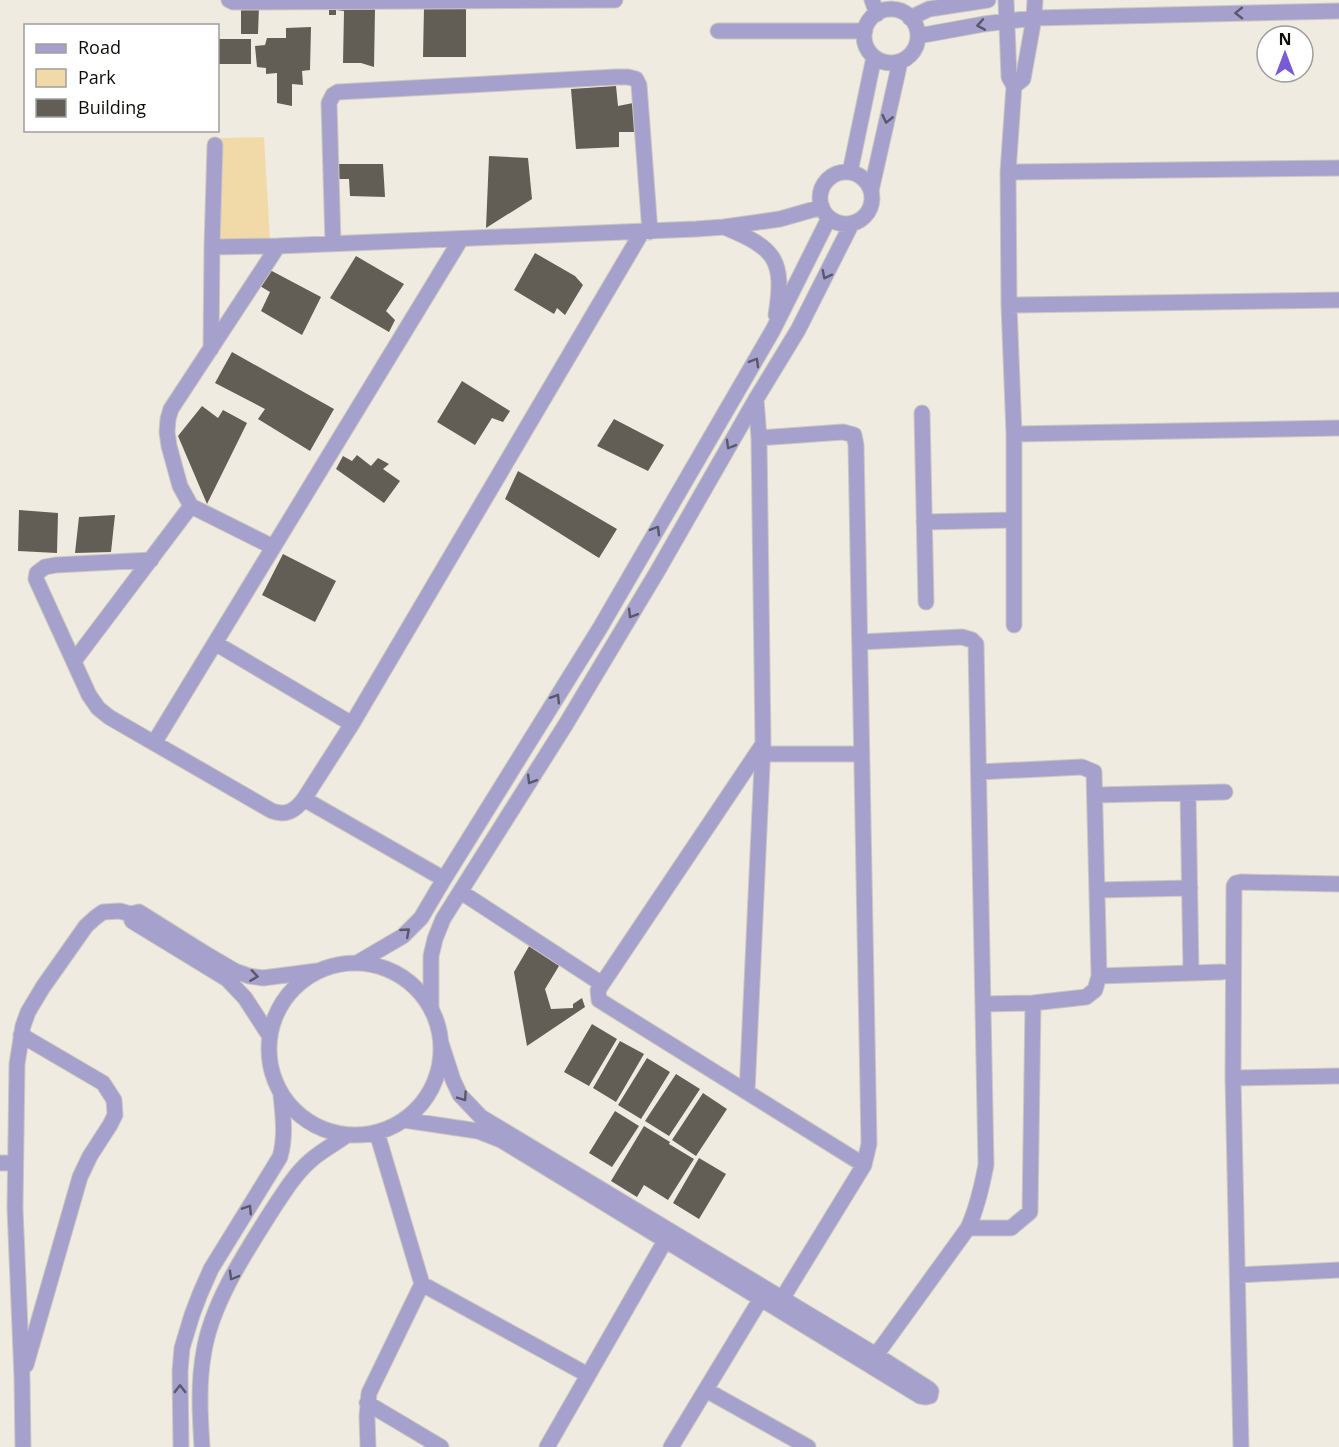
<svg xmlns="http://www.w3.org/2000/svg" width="1339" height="1447" viewBox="0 0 1339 1447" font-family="'Open Sans',sans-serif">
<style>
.green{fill:#f1daa8}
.building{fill:#625e55}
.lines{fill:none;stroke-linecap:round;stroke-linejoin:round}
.minor-casing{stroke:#cbc7be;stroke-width:17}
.minor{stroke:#a6a1cc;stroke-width:15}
.oneway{stroke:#5a576b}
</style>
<rect width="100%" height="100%" fill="#efebe0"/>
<!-- green -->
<path class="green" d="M 264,137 L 270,241 L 225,240 L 216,236 L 220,138 Z"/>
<!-- building -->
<path class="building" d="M 241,6 L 259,6 L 258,34 L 241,34 Z
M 424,7 L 466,7 L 466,57 L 423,57 Z
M 329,8 L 375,9 L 374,67 L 361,63 L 343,63 L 344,11 L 336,10 L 336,15 L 329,15 Z
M 311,27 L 310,70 L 302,71 L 303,85 L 292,84 L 292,106 L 277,103 L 277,73 L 266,74 L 266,68 L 257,67 L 255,46 L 265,45 L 267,38 L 286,38 L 286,28 Z
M 218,39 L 251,39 L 251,64 L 219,64 Z
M 616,86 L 618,106 L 633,103 L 635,132 L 619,132 L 619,147 L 576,149 L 571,89 Z
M 489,156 L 528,158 L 532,199 L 486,228 Z
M 338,164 L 383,164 L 385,197 L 350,196 L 349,179 L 338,179 Z
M 535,253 L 575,276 L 583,285 L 565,315 L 557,308 L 554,314 L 514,290 Z
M 356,256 L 404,284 L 386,311 L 395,320 L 389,332 L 330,298 Z
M 270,270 L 321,297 L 302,335 L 261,311 L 270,292 L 260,286 Z
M 232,352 L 334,409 L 310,451 L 258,419 L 265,409 L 215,383 Z
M 462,381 L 510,411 L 503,422 L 492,418 L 475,445 L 437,422 Z
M 202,406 L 218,418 L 223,410 L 247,423 L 207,504 L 178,436 Z
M 614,419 L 664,445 L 648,471 L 597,446 Z
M 357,455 L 371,466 L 378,458 L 389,464 L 383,469 L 400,481 L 384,503 L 336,469 L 343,456 L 352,461 Z
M 518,471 L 617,529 L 599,558 L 505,499 Z
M 19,510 L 58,513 L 57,553 L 18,551 Z
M 115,515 L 111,552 L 75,553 L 79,517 Z
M 283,554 L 336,581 L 315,622 L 262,595 Z
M 531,943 L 562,961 L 545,989 L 551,1009 L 573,1008 L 573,1004 L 582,998 L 585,1007 L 527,1046 L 514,972 Z
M 592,1024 L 617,1039 L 589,1086 L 564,1072 Z
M 620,1041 L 644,1054 L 616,1102 L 593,1088 Z
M 647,1058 L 670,1072 L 641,1119 L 618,1105 Z
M 676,1074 L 700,1089 L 669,1136 L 645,1121 Z
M 703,1093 L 727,1109 L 696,1156 L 672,1140 Z
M 615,1111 L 639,1126 L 612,1167 L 589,1153 Z
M 644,1126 L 670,1142 L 669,1144 L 694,1159 L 668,1200 L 644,1185 L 637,1197 L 611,1181 Z
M 699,1158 L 726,1174 L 699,1219 L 673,1203 Z"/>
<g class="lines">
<defs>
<path id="minor" d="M 229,0 L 233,2 L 615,0
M 872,0 L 877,14
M 1006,0 L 1009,77 L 1014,86 L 1008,172 L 1009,305 L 1014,434 L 1014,625
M864 36a27 27 0 1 1 54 0a27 27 0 1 1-54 0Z
M 910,18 L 929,9 L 988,0
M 718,31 L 865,31
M 918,36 L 984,24 L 1034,18 L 1339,11
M 1014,86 L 1023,79 L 1034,18 L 1035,0
M 850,172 L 874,57
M 1008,172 L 1339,168
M820 198a26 26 0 1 1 52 0a26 26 0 1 1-52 0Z
M 871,191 L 900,62
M 724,227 C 775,248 785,259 776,315
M 333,244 L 329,103 L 333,95 L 338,92 L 616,77 L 628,77 L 636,79 L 639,85 L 650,232
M 212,247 L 278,246 L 696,229 L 724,227 L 780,219 L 822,207
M 1009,305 L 1339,300
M 211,349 L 212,247 L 215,145
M 922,413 L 926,602
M 1014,434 L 1339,428
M 759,438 L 843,432 L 854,435 L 856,445 L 869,1144 L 864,1165 L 777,1307
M 924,522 L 1014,520
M 273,547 L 191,506 L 180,486 L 169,446 L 167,432 L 168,419 L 171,409 L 278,246
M 151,560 L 56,565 L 45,567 L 37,573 L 36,579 L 89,695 L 98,708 L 109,717 L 272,811 C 286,816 295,811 304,799 L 352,724 L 642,232
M 860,642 L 962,637 L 972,640 L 976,644 L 986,1165 C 982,1186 977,1208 968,1228 L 871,1362
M 215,643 L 352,724
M 74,661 L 191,506
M 154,743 L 461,239
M 763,744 L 598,990 L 599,1000 L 864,1165
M 762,754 L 862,754
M 979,772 L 1082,767 L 1094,772 L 1099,976 L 1095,990 L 1086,997 L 1033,1003 L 983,1004
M 1188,793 L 1191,972
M 1095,795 L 1225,792
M 304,799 L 444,879
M 1097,890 L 1190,888
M 461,892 L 602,984
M 130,914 L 132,921 L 227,979 L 245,998 L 269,1035
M269 1049a86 86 0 1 1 172 0a86 86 0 1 1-172 0Z
M 357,963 L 403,936 L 421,918 L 444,879 L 600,628 L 773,330 L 829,218
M 1099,976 L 1222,972
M 431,1008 L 431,956 L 435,939 L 443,919 L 566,724 L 657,572 L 756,399 L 798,330 L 852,223
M 21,1035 L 103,1083 L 114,1100 L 115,1115 L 110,1125 L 90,1156 L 80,1177 L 26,1365
M 1233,1078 L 1339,1076
M 747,1092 L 763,744 L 759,438 L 756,399
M 404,1120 L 478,1131 L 501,1140 L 920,1396 L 926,1397 L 930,1396 L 931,1391 L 929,1389 L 876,1355 L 481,1117 L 460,1095 L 453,1080 L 441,1043
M 0,1163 L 15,1163
M 968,1228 L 1011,1228 L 1030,1212 L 1033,1003
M 1238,1275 L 1339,1270
M 422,1284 L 588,1375
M 706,1390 L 808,1447
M 367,1403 L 441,1447
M 23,1447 L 22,1377 L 15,1208 L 17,1064 L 23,1026 L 28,1012 L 43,987 L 86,926 L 96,917 L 103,912 L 120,911 L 130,914 L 139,912 L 206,954 L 235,971 L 249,976 L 263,978 L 317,971
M 181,1447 L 180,1371 L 182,1348 L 192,1315 L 200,1294 L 211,1269 L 280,1157 C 286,1136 283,1116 281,1095
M 202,1447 C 200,1415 198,1383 204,1351 C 212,1303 245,1253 271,1212 C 283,1194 294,1175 310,1161 C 321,1151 335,1144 347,1135
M 368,1447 L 367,1416 L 369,1393 L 422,1284 L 377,1133
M 547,1447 L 669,1234
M 671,1447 L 765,1292
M 1241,1447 L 1233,1078 L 1234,886 L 1236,883 L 1241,882 L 1339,884"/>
</defs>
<!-- minor casing -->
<use href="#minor" class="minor-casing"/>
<!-- minor -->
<use href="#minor" class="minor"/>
</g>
<!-- one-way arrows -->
<defs><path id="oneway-chevron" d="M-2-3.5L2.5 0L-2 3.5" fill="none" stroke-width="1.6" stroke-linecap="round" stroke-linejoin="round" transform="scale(1.5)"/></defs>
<g class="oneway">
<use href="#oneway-chevron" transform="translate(1239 13) rotate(179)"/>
<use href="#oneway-chevron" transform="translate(981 25) rotate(170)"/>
<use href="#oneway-chevron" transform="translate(887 119) rotate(103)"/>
<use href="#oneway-chevron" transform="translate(826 275) rotate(117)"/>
<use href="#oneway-chevron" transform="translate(755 362) rotate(-60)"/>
<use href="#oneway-chevron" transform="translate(730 445) rotate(120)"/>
<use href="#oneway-chevron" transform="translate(656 530) rotate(-60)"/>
<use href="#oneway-chevron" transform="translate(632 614) rotate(121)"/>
<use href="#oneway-chevron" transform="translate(556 698) rotate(-58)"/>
<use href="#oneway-chevron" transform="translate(531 780) rotate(122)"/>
<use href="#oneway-chevron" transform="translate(406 932) rotate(-41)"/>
<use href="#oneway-chevron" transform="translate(254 976) rotate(8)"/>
<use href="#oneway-chevron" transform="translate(463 1097) rotate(55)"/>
<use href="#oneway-chevron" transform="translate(248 1209) rotate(-57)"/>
<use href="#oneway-chevron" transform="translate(233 1276) rotate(120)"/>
<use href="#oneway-chevron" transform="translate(180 1389) rotate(-90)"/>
</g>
<!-- legend -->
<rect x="24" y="24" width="195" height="108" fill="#ffffff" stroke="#9f9e9d" stroke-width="1.5"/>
<rect x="36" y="44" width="30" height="9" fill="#a6a1cc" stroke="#9f9e9d" stroke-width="1.5"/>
<text x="78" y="54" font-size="18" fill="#0f0d0a">Road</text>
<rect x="36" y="69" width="30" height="18" fill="#f1daa8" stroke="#9f9e9d" stroke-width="1.5"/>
<text x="78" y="84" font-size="18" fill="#0f0d0a">Park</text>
<rect x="36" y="99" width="30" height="18" fill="#625e55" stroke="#9f9e9d" stroke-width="1.5"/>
<text x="78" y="114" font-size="18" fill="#0f0d0a">Building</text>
<!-- north arrow -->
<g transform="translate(1285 54)"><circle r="28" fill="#ffffff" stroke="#9f9e9d" stroke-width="1.5"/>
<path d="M0-4.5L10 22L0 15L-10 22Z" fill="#775ad4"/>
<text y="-9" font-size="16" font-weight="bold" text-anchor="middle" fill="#0f0d0a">N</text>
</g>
</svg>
